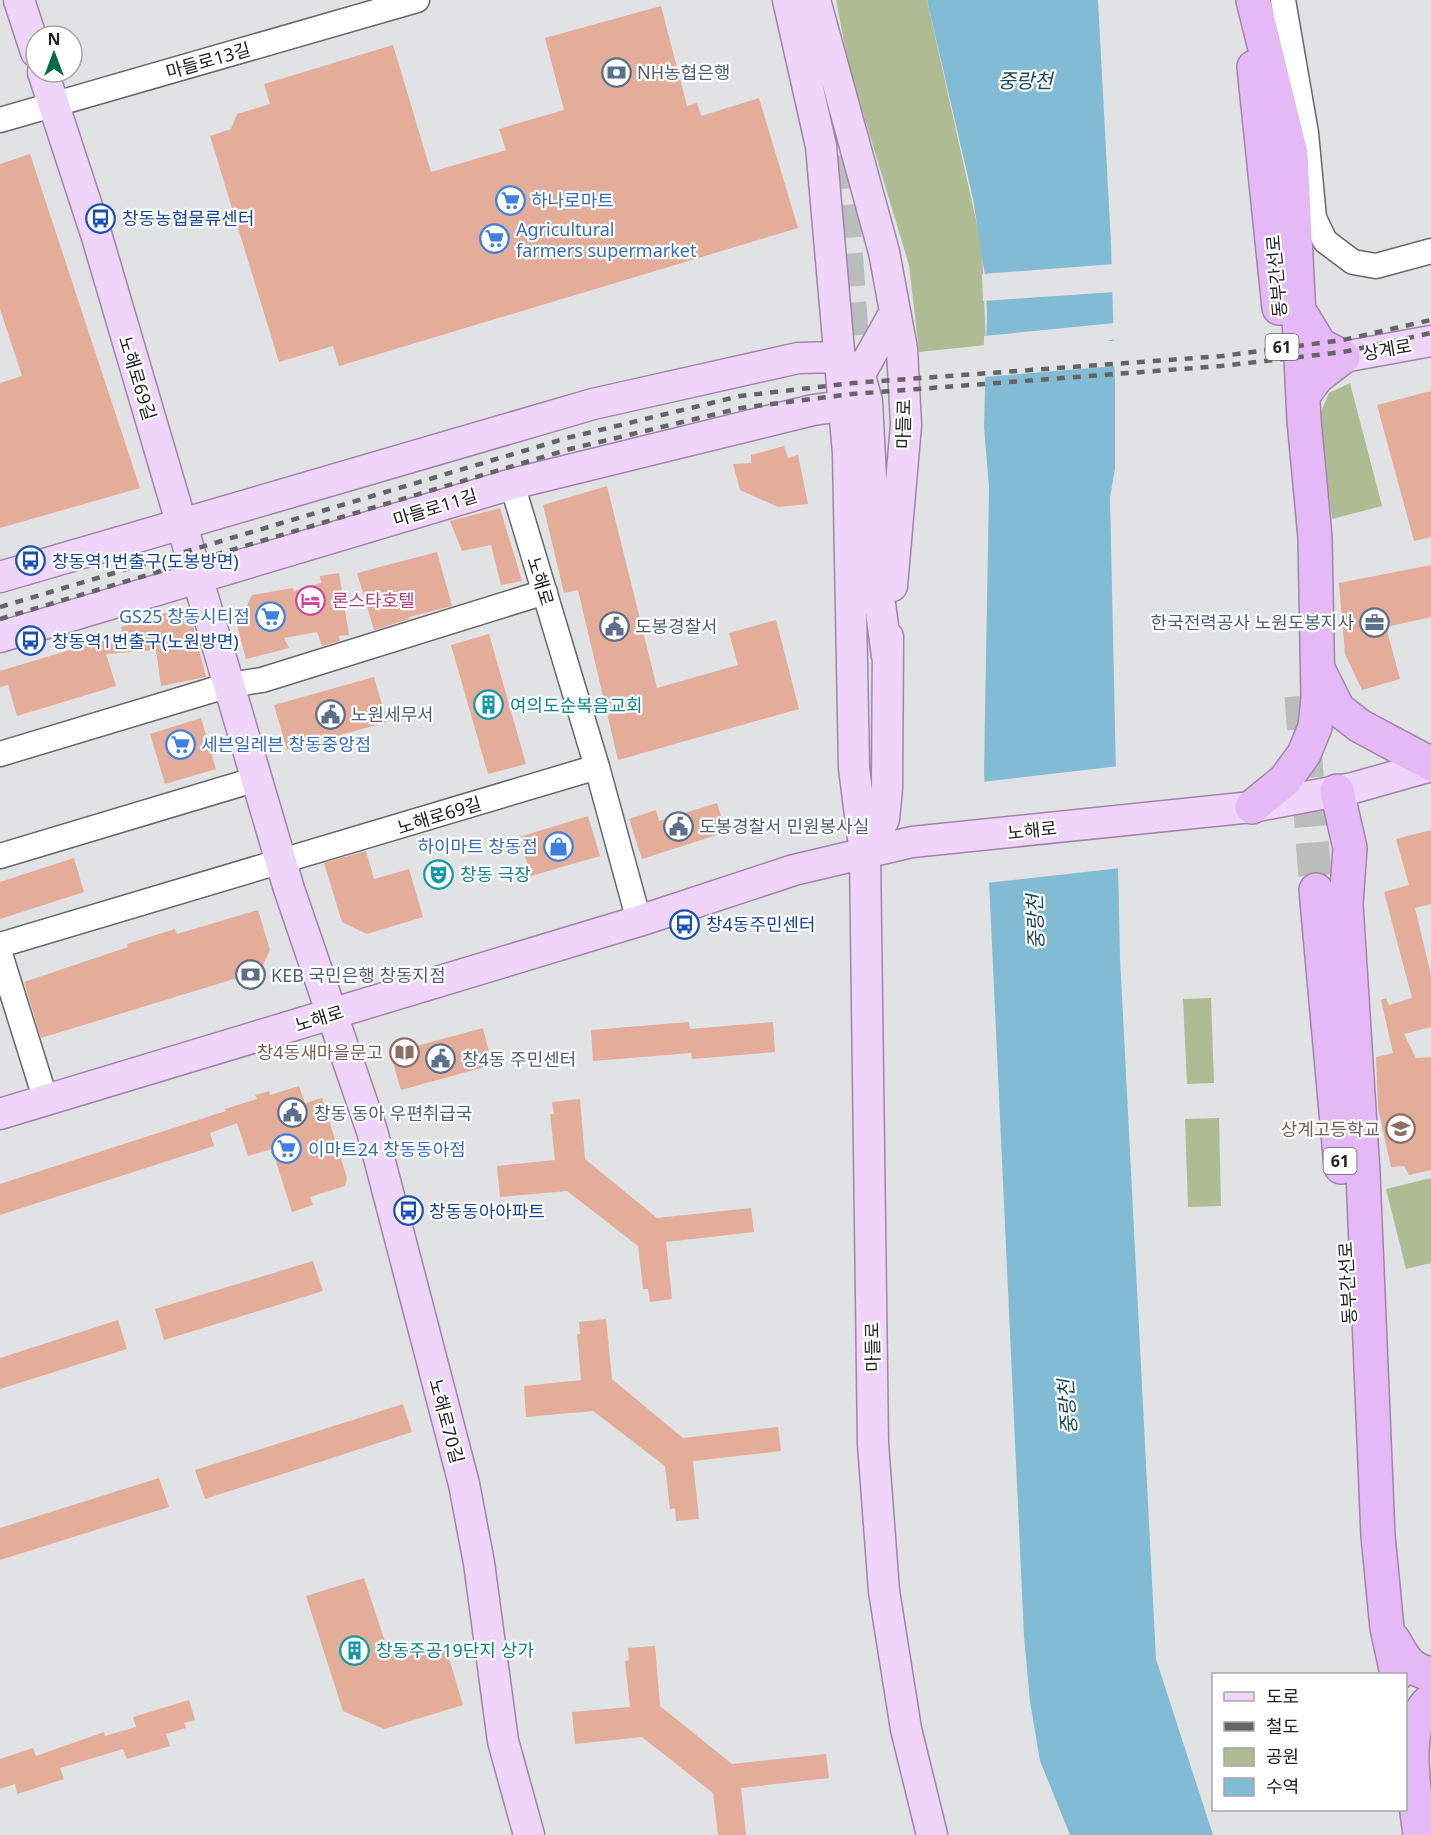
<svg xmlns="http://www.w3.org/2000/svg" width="1431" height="1835" viewBox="0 0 1431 1835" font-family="'Noto Sans','Noto Sans KR',sans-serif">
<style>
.green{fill:#afbb93}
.water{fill:#82bcd4}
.pier{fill:#e1e2e3}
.building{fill:#e3ad9a}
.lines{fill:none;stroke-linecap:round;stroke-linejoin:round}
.highway-tunnel{stroke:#bbbcbc;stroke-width:33;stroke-dasharray:33 16;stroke-linecap:butt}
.minor-casing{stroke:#676768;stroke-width:27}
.major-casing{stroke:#a184ab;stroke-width:33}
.highway-casing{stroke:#a184ab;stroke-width:36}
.minor{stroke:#fff;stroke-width:24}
.major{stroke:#efd5f9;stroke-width:30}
.highway{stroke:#e5b9f5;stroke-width:33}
.rail{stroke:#656566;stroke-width:4.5;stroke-dasharray:8 8;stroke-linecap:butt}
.labels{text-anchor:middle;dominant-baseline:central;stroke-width:4.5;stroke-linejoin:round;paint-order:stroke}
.shield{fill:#fff;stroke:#646464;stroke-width:1.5}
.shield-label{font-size:16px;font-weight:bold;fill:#222}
.street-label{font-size:18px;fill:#222;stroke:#fff}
.service-label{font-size:18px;fill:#4e5e75;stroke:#fff;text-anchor:start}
.shop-label{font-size:18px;fill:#366cbe;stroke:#fff;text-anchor:start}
.transit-label{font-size:18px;fill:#164399;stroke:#fff;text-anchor:start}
.hotel-label{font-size:18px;fill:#b23c85;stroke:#fff;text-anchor:start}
.culture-label{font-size:18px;fill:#0d838f;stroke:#fff;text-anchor:start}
.education-label{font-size:18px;fill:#785e54;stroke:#fff;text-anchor:end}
.water-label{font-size:20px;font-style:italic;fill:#194a5b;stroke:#fff}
</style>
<rect width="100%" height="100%" fill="#e1e2e3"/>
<!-- green -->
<path class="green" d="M 836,0 L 927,0 L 982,247 L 986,345 L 919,352 L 909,265 L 848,63 Z
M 1350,383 L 1382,506 L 1332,519 L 1319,416 L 1329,393 Z
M 1211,998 L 1214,1083 L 1187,1084 L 1183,999 Z
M 1219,1118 L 1221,1206 L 1188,1207 L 1185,1119 Z
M 1431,1178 L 1431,1263 L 1406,1269 L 1386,1189 Z"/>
<!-- water -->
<path class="water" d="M 927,0 L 1098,0 L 1111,244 L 1115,384 L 1115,469 L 1110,497 L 1120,957 L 1156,1659 L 1213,1835 L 1070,1835 L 1040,1761 L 1030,1702 L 1024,1636 L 984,772 L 989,487 L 984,427 L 987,314 L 985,276 L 973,199 Z"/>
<!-- pier -->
<path class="pier" d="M 1114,264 L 1114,292 L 983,301 L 982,274 Z
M 1115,323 L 1115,339 L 1106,341 L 1115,341 L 1117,366 L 983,377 L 984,336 Z
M 1119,766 L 1121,868 L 986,883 L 982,782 Z"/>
<!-- building -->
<path class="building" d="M 661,6 L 687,106 L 697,103 L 701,116 L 759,98 L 798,228 L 339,366 L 333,346 L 279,362 L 210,136 L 231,129 L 237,114 L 270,104 L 264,84 L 393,45 L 431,172 L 506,150 L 499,129 L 564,110 L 545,38 Z
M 30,154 L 140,488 L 0,528 L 0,383 L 22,376 L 0,309 L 0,164 Z
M 1431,391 L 1431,537 L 1414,541 L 1377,405 Z
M 784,446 L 788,458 L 798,455 L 808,504 L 778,507 L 740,490 L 733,464 L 751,463 L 751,455 Z
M 607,486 L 657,688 L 738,665 L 729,633 L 776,620 L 799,709 L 618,760 L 578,590 L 564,593 L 543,505 Z
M 500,508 L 522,581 L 501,585 L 491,545 L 462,551 L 450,521 Z
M 437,552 L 452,606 L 409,617 L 409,619 L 374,630 L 357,573 Z
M 1431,565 L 1431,617 L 1386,627 L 1400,679 L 1362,690 L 1345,654 L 1339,583 Z
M 339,573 L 349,635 L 339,636 L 340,641 L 322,646 L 317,632 L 284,638 L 289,648 L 246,659 L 237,626 L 252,595 L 293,588 L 294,591 L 321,583 L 320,576 Z
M 175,610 L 192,622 L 206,677 L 161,686 L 156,650 L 106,654 L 116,686 L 17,716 L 8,685 L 0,687 L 0,671 L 123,634 L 121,627 Z
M 489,634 L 526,764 L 488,774 L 451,645 Z
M 374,677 L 387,722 L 287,750 L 274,705 Z
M 201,718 L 216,769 L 165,784 L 150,734 Z
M 717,803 L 726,832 L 642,859 L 629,819 L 656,810 L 659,821 Z
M 588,816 L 600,856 L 531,876 L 519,837 Z
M 1431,830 L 1431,904 L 1415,908 L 1431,975 L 1431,1027 L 1404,1034 L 1416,1058 L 1431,1057 L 1431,1170 L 1409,1175 L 1404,1166 L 1391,1167 L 1378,1108 L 1376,1057 L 1393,1053 L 1381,1000 L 1386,998 L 1389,1005 L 1412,998 L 1384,892 L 1409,885 L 1396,839 Z
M 366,851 L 374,879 L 409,869 L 423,917 L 367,934 L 342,922 L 324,863 Z
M 74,858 L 84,892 L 0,919 L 0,882 Z
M 258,910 L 270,950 L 260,971 L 41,1038 L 24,982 L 128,947 L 127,944 L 175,929 L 177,934 Z
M 689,1022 L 690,1029 L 773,1022 L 775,1052 L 692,1059 L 691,1053 L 593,1061 L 591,1030 Z
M 483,1028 L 492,1065 L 401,1090 L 390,1053 Z
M 299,1086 L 305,1103 L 322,1098 L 347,1178 L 345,1186 L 310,1197 L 313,1205 L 292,1212 L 272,1149 L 248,1156 L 237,1123 L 210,1133 L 214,1146 L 0,1215 L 0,1184 L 226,1111 L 225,1109 L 257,1099 L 255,1095 L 269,1091 L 270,1095 Z
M 580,1099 L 585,1159 L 657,1218 L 751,1208 L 754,1232 L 666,1242 L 672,1299 L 650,1302 L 648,1289 L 643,1289 L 638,1246 L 567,1191 L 500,1197 L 497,1166 L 555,1160 L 550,1114 L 554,1114 L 552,1102 Z
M 313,1261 L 323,1291 L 164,1340 L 155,1309 Z
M 606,1319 L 612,1379 L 683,1438 L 778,1427 L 781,1451 L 693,1461 L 699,1519 L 676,1521 L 675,1508 L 670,1509 L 665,1466 L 593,1411 L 526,1417 L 524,1386 L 581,1380 L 577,1334 L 580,1334 L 579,1322 Z
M 118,1320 L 127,1349 L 0,1389 L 0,1358 Z
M 403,1404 L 412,1432 L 205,1499 L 195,1470 Z
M 159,1478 L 169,1507 L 0,1560 L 0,1528 Z
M 364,1578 L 389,1654 L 403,1658 L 445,1645 L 463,1705 L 384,1729 L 343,1711 L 306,1596 Z
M 655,1646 L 660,1706 L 732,1764 L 826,1754 L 829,1778 L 741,1788 L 746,1835 L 718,1835 L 713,1793 L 642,1737 L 575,1744 L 572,1712 L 630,1707 L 625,1661 L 629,1660 L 628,1648 Z
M 189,1700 L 195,1720 L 184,1723 L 186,1728 L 166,1734 L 170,1746 L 127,1759 L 123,1749 L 60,1768 L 64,1779 L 17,1794 L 15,1784 L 0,1789 L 0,1759 L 33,1748 L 36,1756 L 104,1732 L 105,1736 L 136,1727 L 133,1717 Z"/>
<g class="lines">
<!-- highway-tunnel -->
<path class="highway-tunnel" d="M 819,60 L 841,178 L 856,390
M 1301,696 L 1316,890"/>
<defs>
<path id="minor" d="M 1283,0 L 1306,133 L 1314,218 L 1325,241 L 1353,262 L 1376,266 L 1431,251
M 0,120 L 417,0
M 512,484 L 597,767 L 639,921
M 0,754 L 229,685 L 262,680 L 545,592
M 0,856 L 257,779
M 0,945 L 597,767
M 0,954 L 46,1101"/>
<path id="major" d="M 19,0 L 36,52
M 788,0 L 821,146 L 848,453 L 854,768 L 865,854 L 873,1444 L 884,1591 L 906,1729 L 932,1835
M 815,0 L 884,252 L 902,349 L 906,425 L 892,586
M 43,72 L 97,237 L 289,889 L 372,1131 L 464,1484 L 479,1563 L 503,1741 L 529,1835
M 1343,357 L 1431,341
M 0,577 L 593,404 L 798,358 L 838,357 L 860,376 L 867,401 L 876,574 L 887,656
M 0,637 L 512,484 L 813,410 L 842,406 L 895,312
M 865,854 L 884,819 L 887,788 L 888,637
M 0,1114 L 639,921 L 794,870 L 912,842 L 1252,807 L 1353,788 L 1431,766"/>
<path id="highway" d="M 1254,67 L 1279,308
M 1300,312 L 1320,345 L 1343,357 L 1317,377 L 1305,393
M 1319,671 L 1338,709 L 1360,726 L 1431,764
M 1337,791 L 1350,848 L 1346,904 L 1363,1173 L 1378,1536 L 1387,1628 L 1397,1674
M 1252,807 L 1285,780 L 1304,754 L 1315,727 L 1318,698 L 1315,537 L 1304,420 L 1291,154 L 1253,0
M 1316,890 L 1341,1167
M 1393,1639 C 1403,1657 1409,1670 1431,1674
M 1420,1835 C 1416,1798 1399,1726 1431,1700"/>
</defs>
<!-- minor casing -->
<use href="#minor" class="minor-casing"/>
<!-- major casing -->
<use href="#major" class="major-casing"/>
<!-- highway casing -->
<use href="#highway" class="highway-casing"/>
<!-- minor -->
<use href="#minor" class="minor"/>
<!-- major -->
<use href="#major" class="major"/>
<!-- highway -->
<use href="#highway" class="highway"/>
<!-- rail -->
<path class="rail" d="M 0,607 L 567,438 L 740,396 L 853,383 L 1222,356 L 1343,340 L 1431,320
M 0,619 L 570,449 L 741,408 L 852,394 L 1221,366 L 1343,352 L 1431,333"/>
</g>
<!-- icons -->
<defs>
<symbol id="bank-ring" viewBox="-11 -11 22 22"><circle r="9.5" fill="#fff" stroke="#5c6f8a" stroke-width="1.5"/><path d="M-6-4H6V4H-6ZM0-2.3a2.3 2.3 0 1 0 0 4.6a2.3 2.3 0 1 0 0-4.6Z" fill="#5c6f8a"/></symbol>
<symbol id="supermarket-ring" viewBox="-11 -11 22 22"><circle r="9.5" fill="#fff" stroke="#3f7fe0" stroke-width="1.5"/><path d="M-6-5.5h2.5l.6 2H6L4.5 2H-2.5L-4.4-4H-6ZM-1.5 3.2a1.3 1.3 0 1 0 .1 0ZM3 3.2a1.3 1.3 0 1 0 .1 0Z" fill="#3f7fe0"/></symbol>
<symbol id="bus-ring" viewBox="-11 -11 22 22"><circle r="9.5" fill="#fff" stroke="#1a4fb4" stroke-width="1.5"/><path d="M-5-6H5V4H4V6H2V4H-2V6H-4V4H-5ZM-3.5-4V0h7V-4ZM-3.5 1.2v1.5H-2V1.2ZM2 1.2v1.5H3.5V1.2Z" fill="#1a4fb4"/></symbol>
<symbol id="hotel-ring" viewBox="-11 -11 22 22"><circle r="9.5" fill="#fff" stroke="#d1479c" stroke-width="1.5"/><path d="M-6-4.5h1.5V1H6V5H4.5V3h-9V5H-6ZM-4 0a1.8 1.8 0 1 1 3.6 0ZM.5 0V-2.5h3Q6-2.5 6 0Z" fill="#d1479c"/></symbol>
<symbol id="office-ring" viewBox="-11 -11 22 22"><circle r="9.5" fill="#fff" stroke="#5c6f8a" stroke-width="1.5"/><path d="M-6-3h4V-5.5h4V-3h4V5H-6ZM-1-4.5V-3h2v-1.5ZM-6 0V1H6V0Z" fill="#5c6f8a"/></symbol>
<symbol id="civic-ring" viewBox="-11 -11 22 22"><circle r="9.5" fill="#fff" stroke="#5c6f8a" stroke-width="1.5"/><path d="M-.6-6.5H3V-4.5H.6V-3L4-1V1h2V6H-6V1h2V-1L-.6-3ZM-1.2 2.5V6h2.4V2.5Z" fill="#5c6f8a"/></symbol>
<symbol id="building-ring" viewBox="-11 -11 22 22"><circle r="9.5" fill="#fff" stroke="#0f9aa8" stroke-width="1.5"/><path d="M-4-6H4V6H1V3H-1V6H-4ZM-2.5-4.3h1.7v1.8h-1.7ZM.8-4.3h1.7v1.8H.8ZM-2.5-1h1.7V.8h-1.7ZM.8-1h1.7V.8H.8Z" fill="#0f9aa8"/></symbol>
<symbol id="shop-ring" viewBox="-11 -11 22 22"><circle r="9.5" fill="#fff" stroke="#3f7fe0" stroke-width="1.5"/><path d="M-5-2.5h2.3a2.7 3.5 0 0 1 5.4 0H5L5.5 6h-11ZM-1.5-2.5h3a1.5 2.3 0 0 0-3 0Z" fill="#3f7fe0"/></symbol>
<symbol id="theatre-ring" viewBox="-11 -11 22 22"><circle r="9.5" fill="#fff" stroke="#0f9aa8" stroke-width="1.5"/><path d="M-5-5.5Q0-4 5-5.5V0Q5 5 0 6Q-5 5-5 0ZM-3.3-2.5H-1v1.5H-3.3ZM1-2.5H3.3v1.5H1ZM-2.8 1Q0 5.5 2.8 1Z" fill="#0f9aa8"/></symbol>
<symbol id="library-ring" viewBox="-11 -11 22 22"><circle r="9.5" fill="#fff" stroke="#8d6e63" stroke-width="1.5"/><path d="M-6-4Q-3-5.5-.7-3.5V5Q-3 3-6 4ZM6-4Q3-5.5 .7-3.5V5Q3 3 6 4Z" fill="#8d6e63"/></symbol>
<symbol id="school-ring" viewBox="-11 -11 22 22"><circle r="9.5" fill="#fff" stroke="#8d6e63" stroke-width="1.5"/><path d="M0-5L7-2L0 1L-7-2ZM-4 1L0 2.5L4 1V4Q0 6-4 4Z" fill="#8d6e63"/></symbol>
</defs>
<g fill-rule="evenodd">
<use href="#bank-ring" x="600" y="56" width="33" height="33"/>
<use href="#supermarket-ring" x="494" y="184" width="33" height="33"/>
<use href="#bus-ring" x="84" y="202" width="33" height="33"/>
<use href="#supermarket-ring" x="478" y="222" width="33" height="33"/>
<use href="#bus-ring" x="14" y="544" width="33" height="33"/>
<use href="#hotel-ring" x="294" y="584" width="33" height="33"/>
<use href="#supermarket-ring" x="254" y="600" width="33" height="33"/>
<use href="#office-ring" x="1358" y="606" width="33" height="33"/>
<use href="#civic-ring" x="598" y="610" width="33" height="33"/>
<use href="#bus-ring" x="14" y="624" width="33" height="33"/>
<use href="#building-ring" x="472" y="688" width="33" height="33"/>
<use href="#civic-ring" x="314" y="698" width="33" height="33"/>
<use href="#supermarket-ring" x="164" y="728" width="33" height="33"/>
<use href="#civic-ring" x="662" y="810" width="33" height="33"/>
<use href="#shop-ring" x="542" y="830" width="33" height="33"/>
<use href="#theatre-ring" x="422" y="858" width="33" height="33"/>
<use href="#bus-ring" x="668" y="908" width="33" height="33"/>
<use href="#bank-ring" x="234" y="958" width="33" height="33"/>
<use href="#library-ring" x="388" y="1036" width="33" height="33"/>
<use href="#civic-ring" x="424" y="1042" width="33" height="33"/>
<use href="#civic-ring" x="276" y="1096" width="33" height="33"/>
<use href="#school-ring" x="1384" y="1112" width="33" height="33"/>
<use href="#supermarket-ring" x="270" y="1132" width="33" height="33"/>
<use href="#bus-ring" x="392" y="1194" width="33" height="33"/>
<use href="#building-ring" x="338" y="1634" width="33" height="33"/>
</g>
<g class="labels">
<!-- shield labels -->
<g class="shield">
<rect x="1265.5" y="334" width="33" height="26" rx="4.5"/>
<rect x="1323.5" y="1148" width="33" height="26" rx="4.5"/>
</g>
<g class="shield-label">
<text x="1282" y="347">61</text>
<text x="1340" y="1161">61</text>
</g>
<!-- street labels -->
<g class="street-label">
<text transform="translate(208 60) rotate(-16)">마들로13길</text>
<text transform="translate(1276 276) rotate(-95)">동부간선로</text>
<text transform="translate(1387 349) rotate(-10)">상계로</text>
<text transform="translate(138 378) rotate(73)">노해로69길</text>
<text transform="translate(903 424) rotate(-89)">마들로</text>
<text transform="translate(435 507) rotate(-17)">마들로11길</text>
<text transform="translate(541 581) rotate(73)">노해로</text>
<text transform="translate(439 815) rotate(-17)">노해로69길</text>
<text transform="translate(1032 830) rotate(-6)">노해로</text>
<text transform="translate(319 1018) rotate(-17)">노해로</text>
<text transform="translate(1347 1283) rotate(-93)">동부간선로</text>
<text transform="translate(872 1347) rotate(-91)">마들로</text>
<text transform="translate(447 1421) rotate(75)">노해로70길</text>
</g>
<!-- service labels -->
<g class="service-label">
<text x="637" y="72">NH농협은행</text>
<text x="1354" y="622" text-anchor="end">한국전력공사 노원도봉지사</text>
<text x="635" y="626">도봉경찰서</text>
<text x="351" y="714">노원세무서</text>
<text x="699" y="826">도봉경찰서 민원봉사실</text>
<text x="271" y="975">KEB 국민은행 창동지점</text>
<text x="462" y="1059">창4동 주민센터</text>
<text x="314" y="1113">창동 동아 우편취급국</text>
</g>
<!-- shop labels -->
<g class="shop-label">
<text x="531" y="200">하나로마트</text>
<text x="516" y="229">Agricultural<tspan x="516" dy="21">farmers supermarket</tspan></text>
<text x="250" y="616" text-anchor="end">GS25 창동시티점</text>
<text x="201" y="744">세븐일레븐 창동중앙점</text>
<text x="538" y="846" text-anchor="end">하이마트 창동점</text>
<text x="308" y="1149">이마트24 창동동아점</text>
</g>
<!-- transit labels -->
<g class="transit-label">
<text x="122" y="218">창동농협물류센터</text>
<text x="52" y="561">창동역1번출구(도봉방면)</text>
<text x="52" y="641">창동역1번출구(노원방면)</text>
<text x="706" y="924">창4동주민센터</text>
<text x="429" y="1211">창동동아아파트</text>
</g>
<!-- hotel labels -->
<g class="hotel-label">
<text x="332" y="600">론스타호텔</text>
</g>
<!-- culture labels -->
<g class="culture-label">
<text x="510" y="705">여의도순복음교회</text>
<text x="460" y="874">창동 극장</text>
<text x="376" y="1650">창동주공19단지 상가</text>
</g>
<!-- education labels -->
<g class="education-label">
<text x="383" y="1052">창4동새마을문고</text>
<text x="1380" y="1129">상계고등학교</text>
</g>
<!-- water labels -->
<g class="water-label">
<text x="1025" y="80">중랑천</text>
<text transform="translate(1035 922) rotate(-92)">중랑천</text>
<text transform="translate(1067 1407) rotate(-94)">중랑천</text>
</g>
</g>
<!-- legend -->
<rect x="1212" y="1673" width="195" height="138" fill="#ffffff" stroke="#a7a7a7" stroke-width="1.5"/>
<rect x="1224" y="1692" width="30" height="9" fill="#efd5f9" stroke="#a7a7a7" stroke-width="1.5"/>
<text x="1266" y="1703" font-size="18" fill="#222222">도로</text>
<rect x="1224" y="1722" width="30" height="9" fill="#656566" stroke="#a7a7a7" stroke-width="1.5"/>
<text x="1266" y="1733" font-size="18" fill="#222222">철도</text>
<rect x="1224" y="1748" width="30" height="18" fill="#afbb93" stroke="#a7a7a7" stroke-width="1.5"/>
<text x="1266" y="1763" font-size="18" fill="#222222">공원</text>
<rect x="1224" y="1778" width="30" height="18" fill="#82bcd4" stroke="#a7a7a7" stroke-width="1.5"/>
<text x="1266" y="1793" font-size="18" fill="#222222">수역</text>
<!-- north arrow -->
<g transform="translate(54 54)"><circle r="28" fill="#ffffff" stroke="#a7a7a7" stroke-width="1.5"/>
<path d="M0-4.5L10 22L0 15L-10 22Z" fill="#056c43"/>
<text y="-9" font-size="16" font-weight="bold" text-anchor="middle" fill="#222222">N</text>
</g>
</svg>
